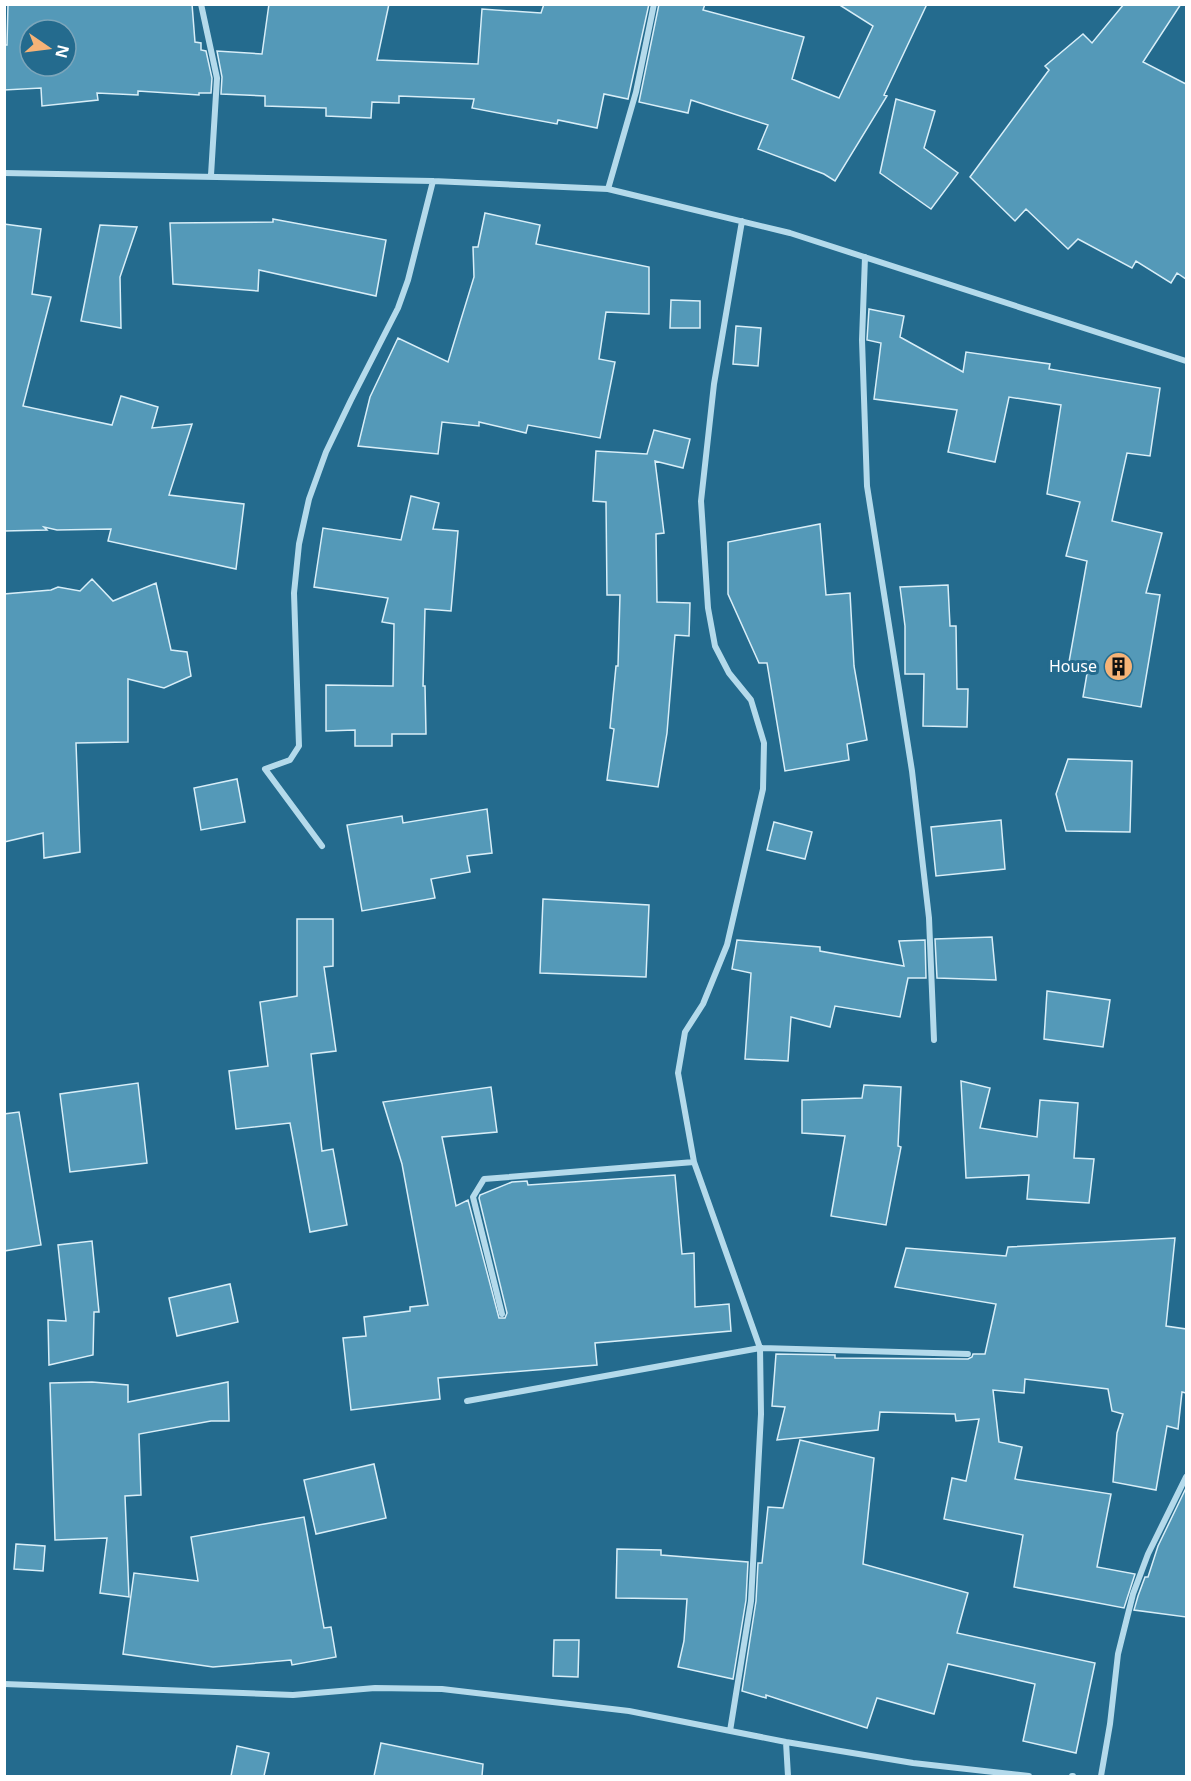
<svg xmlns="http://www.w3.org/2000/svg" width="1191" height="1781" viewBox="0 0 1191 1781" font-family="'Noto Sans',sans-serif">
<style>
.building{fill:#5499b8;stroke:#d8eef8;stroke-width:1.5;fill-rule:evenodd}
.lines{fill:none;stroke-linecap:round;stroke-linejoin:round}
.street{stroke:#b4daeb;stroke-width:6}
.labels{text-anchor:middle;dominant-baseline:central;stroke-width:6;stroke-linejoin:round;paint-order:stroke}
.poi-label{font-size:16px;fill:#fff;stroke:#246b8e;text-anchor:end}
</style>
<rect width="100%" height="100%" fill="#246b8e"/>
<!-- building -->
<path class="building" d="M 8,4 L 192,4 L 195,42 L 201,43 L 201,50 L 206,51 L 212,78 L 211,93 L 199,93 L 199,95 L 138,91 L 138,95 L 97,93 L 98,100 L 42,106 L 41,88 L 4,90 L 4,45 L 7,45 ZM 30,30 L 66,30 L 66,66 L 30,66 Z
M 269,4 L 389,4 L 377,60 L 478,64 L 482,9 L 541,13 L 544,4 L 649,4 L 628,99 L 604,94 L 597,128 L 558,120 L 557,124 L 472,108 L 474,99 L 399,96 L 399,103 L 372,102 L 371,118 L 326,116 L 326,108 L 265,106 L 265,96 L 221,94 L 222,77 L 217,51 L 262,54 Z
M 659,4 L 705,4 L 703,10 L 804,37 L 792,79 L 839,98 L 873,26 L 838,4 L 927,4 L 884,95 L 887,96 L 835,181 L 824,174 L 758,149 L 768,125 L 691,100 L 688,113 L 639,102 Z
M 1124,4 L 1181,4 L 1143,62 L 1186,84 L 1186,279 L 1177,273 L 1171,283 L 1136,261 L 1132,268 L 1078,239 L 1068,249 L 1026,209 L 1015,221 L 970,177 L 1049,70 L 1045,66 L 1083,34 L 1092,43 Z
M 896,99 L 935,111 L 924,148 L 958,173 L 931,209 L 880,173 Z
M 485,213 L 540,225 L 536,244 L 649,267 L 649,314 L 606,312 L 599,359 L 615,362 L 600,438 L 528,425 L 526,433 L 479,422 L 479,426 L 442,422 L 438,454 L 358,446 L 370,397 L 398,338 L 448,362 L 474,277 L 473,247 L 478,247 Z
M 273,219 L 386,240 L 376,296 L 259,270 L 258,291 L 173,284 L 170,223 L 273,222 Z
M 4,224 L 41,229 L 32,294 L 51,297 L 23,406 L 112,425 L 121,396 L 158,407 L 152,428 L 192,424 L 169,495 L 244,504 L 236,569 L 108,541 L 111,529 L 57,530 L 44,527 L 47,530 L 4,531 Z
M 100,225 L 137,227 L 120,277 L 121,328 L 81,321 Z
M 671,300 L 700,301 L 700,328 L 670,328 Z
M 869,309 L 904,316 L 900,337 L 963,372 L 966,352 L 1050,364 L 1049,369 L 1160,388 L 1150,456 L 1127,453 L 1112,521 L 1162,533 L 1146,593 L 1160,595 L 1141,707 L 1083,697 L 1089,662 L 1069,662 L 1087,561 L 1066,556 L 1080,502 L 1047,494 L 1061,405 L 1009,397 L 995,462 L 948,452 L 957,410 L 874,399 L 881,343 L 867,340 Z
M 736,326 L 761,328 L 758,366 L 733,364 Z
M 654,430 L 690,439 L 683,468 L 655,461 L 664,533 L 656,534 L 657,602 L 690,603 L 689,636 L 675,635 L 667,733 L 658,787 L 607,780 L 614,729 L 610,728 L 616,666 L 618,666 L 620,595 L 607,595 L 606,502 L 593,501 L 596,451 L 647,454 Z
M 411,496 L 439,503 L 433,529 L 458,531 L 451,611 L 425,609 L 423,686 L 425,686 L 426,734 L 392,734 L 392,746 L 355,746 L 355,730 L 326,731 L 326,685 L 393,686 L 394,624 L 382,622 L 388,598 L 314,587 L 323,528 L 401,540 Z
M 820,524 L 826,595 L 850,593 L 854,666 L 867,740 L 847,744 L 849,760 L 785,771 L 767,663 L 759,663 L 728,594 L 728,542 Z
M 92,579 L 113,601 L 156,583 L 171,650 L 187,652 L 191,676 L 164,688 L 128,679 L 128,742 L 76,743 L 80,852 L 44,858 L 43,833 L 4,842 L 4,594 L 51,590 L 58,587 L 80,591 Z
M 948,585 L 950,626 L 956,626 L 957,689 L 968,689 L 967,727 L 923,726 L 924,674 L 905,674 L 905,626 L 900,587 Z
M 1068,759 L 1132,761 L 1130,832 L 1066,831 L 1056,794 Z
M 237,779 L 245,822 L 201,830 L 194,788 Z
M 487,809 L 492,853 L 467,856 L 470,872 L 431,879 L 435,898 L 362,911 L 347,825 L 402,816 L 403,823 Z
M 1001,820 L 1005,869 L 936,876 L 931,827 Z
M 774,822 L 812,832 L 805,859 L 767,850 Z
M 543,899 L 649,905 L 646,977 L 540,973 Z
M 297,919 L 333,919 L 333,966 L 324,967 L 336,1051 L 311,1054 L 322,1151 L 333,1149 L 347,1225 L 310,1232 L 290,1123 L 236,1129 L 229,1071 L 268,1066 L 260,1002 L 297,996 Z
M 992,937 L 996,980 L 937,978 L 935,939 Z
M 737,940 L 820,947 L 820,951 L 904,966 L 899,941 L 925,940 L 926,978 L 908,978 L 900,1017 L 835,1006 L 830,1027 L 791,1017 L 788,1061 L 745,1059 L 751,973 L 732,969 Z
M 1047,991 L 1110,1000 L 1103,1047 L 1044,1039 Z
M 961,1081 L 990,1088 L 980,1128 L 1037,1137 L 1040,1100 L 1078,1103 L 1074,1158 L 1094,1159 L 1089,1203 L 1027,1199 L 1029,1175 L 966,1178 Z
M 138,1083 L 147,1163 L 70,1172 L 60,1094 Z
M 864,1085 L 901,1087 L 898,1146 L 901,1147 L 886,1225 L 831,1216 L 845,1136 L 802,1133 L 802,1100 L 862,1098 Z
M 491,1087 L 497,1132 L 442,1137 L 456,1206 L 468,1200 L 499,1318 L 505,1318 L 507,1313 L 479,1198 L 480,1195 L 512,1182 L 527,1181 L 528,1185 L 675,1175 L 682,1254 L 694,1253 L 695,1307 L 729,1304 L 731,1331 L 595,1343 L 597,1365 L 438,1378 L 440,1399 L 351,1410 L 343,1338 L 366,1336 L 364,1317 L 410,1311 L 410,1307 L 428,1305 L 402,1164 L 383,1102 Z
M 19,1112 L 41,1245 L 4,1251 L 4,1114 Z
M 1175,1238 L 1166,1326 L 1186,1329 L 1186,1393 L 1182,1392 L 1178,1429 L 1167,1426 L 1156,1490 L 1113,1482 L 1117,1433 L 1123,1414 L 1112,1411 L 1108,1389 L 1025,1379 L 1024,1393 L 993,1390 L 999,1442 L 1022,1447 L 1015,1479 L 1111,1494 L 1097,1567 L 1135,1574 L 1124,1608 L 1014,1587 L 1023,1535 L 944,1519 L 952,1478 L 966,1481 L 979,1419 L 956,1421 L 955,1414 L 880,1412 L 878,1430 L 777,1440 L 785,1407 L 772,1406 L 776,1354 L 835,1355 L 835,1358 L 968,1359 L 972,1357 L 973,1354 L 985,1354 L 996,1304 L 895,1287 L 906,1248 L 1006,1256 L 1008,1247 Z
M 92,1241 L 99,1312 L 94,1312 L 93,1355 L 49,1365 L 48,1320 L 66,1321 L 58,1245 Z
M 230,1284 L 238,1322 L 177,1336 L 169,1298 Z
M 92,1382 L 128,1385 L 128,1402 L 228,1382 L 229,1421 L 211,1421 L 139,1434 L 141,1495 L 125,1496 L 129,1597 L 100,1593 L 107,1538 L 55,1540 L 50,1383 Z
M 800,1440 L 874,1458 L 863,1564 L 968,1593 L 957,1633 L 1095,1663 L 1076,1753 L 1023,1741 L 1035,1684 L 948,1664 L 934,1714 L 877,1698 L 867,1728 L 766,1695 L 766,1698 L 742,1691 L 756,1601 L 758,1563 L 762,1563 L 768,1507 L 783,1508 Z
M 374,1464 L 386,1518 L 316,1534 L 304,1480 Z
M 1186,1488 L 1186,1617 L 1134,1610 L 1138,1596 L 1145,1577 L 1148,1577 L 1158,1546 Z
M 304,1517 L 324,1628 L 331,1627 L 336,1657 L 292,1665 L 291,1660 L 213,1667 L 123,1654 L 134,1573 L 198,1581 L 191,1537 Z
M 16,1544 L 45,1546 L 43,1571 L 14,1569 Z
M 617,1549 L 661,1550 L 661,1555 L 748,1562 L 746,1600 L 733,1679 L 678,1667 L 684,1641 L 687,1599 L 616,1598 Z
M 554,1640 L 579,1640 L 578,1677 L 553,1676 Z
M 381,1743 L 483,1764 L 482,1776 L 374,1776 Z
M 237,1746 L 269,1753 L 264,1776 L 231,1776 Z"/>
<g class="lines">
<!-- street -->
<path class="street" d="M 201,4 L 217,78 L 211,175
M 4,173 L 433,181 L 608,189 L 790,233 L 1186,361
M 608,189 L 636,92 L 654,4
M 865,257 L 862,340 L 867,486 L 912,771 L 929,918 L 934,1040
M 322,846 L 265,769 L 290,760 L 299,746 L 294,593 L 299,544 L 309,499 L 326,452 L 351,400 L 398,308 L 408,280 L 433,181
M 502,1314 L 473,1197 L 484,1179 L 694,1162
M 467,1401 L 760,1348 L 968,1354
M 4,1684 L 293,1695 L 375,1688 L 442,1689 L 629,1711 L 786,1742 L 913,1763 L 1029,1776
M 730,1731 L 751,1601 L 761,1414 L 760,1348 L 694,1162 L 678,1073 L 685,1032 L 703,1004 L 727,945 L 763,789 L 764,743 L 751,700 L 729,673 L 715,646 L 708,608 L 701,501 L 714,384 L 742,221
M 786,1742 L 788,1776
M 1072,1776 L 1073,1776
M 1101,1776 L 1110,1724 L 1118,1654 L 1133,1594 L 1148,1554 L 1186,1477"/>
</g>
<!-- icons -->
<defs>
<symbol id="building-disc" viewBox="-11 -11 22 22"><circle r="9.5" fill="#f6b377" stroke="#246b8e"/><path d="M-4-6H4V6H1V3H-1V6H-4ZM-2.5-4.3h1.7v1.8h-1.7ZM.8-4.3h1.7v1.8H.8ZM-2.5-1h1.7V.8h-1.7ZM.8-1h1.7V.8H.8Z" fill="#111"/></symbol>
</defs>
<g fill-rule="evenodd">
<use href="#building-disc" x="1102" y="650" width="33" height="33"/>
</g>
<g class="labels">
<!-- poi labels -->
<g class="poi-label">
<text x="1097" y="666">House</text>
</g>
</g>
<!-- border -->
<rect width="1191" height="1781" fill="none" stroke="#ffffff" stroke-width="12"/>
<!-- north arrow -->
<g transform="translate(48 48) rotate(104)"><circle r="28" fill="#246b8e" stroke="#7ca6bb" stroke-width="1.5"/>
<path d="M0-4.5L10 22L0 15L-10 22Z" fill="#f6b377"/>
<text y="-9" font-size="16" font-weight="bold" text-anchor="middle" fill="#ffffff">N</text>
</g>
</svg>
